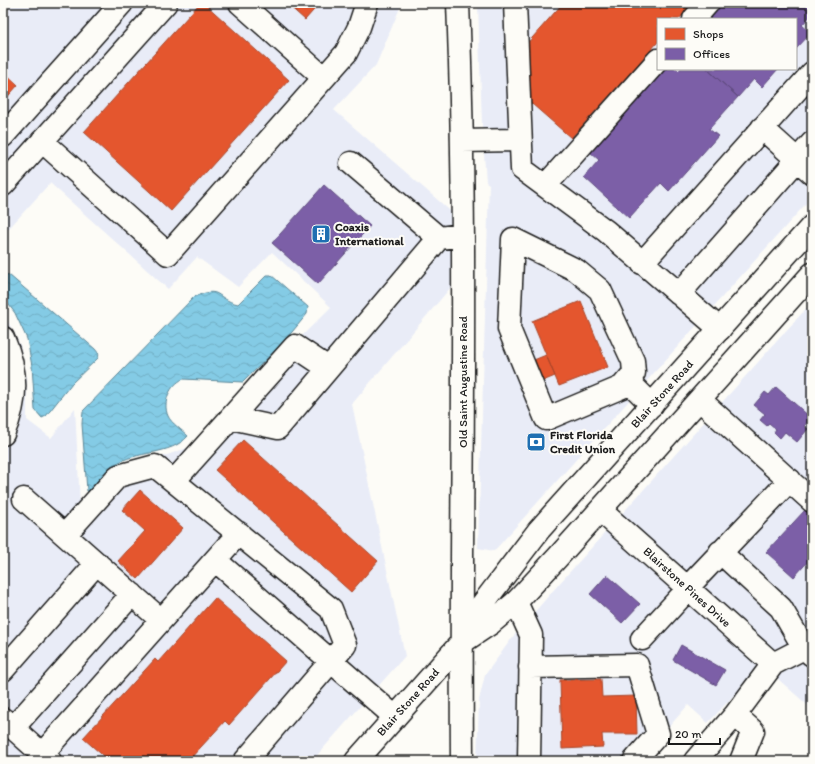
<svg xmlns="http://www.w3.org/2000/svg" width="815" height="764" viewBox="0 0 815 764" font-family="Itim,sans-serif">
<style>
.built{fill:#e9ecf7;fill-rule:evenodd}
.water{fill:url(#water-waves);stroke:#5a8595}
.shops{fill:#e4572e;stroke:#a84529}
.offices{fill:#7b5ea7;stroke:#5e4a7d}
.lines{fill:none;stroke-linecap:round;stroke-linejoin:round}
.minor-casing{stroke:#1c1c1c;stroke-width:25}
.major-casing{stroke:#1c1c1c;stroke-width:25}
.minor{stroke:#fdfcf7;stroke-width:22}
.major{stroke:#fdfcf7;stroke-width:22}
.labels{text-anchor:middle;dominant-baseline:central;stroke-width:4;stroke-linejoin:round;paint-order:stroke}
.poi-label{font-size:12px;font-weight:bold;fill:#1c1c1c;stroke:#fdfcf7;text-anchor:start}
.street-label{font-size:12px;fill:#1c1c1c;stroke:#fdfcf7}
</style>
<defs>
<pattern id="water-waves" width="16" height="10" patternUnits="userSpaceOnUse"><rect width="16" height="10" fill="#84cbe5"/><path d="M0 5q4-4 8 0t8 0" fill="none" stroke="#71aec4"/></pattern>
</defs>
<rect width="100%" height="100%" fill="#fdfcf7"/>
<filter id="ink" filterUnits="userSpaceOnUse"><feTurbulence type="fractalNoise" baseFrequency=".025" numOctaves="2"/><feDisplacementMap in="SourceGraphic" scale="8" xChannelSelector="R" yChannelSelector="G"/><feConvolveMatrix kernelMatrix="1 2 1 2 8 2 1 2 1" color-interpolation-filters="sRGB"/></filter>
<g filter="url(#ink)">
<!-- built -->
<path class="built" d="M 3,3 L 402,3 L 376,65 L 334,110 L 455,215 L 457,280 L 352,404 L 405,656 L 312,761 L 3,761 L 3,312 L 20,345 L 27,378 L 27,420 L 51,438 L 75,408 L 80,505 L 115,473 L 190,447 L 331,307 L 272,252 L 238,287 L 197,257 L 168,289 L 50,183 L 3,235 Z
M 478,3 L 812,3 L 812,197 L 494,551 L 478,548 L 489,184 L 486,182 L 482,126 ZM 658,19 L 796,19 L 796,69 L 658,69 Z
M 812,302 L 812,709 L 762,665 L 708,723 L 688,705 L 639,761 L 477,761 L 479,700 L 485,675 L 512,638 L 558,585 Z"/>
<!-- water -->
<path class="water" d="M 3,274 L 9,275 L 95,349 L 99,354 L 98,358 L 72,383 L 46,416 L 42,418 L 35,410 L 32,366 L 27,339 L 15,313 L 3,297 Z
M 267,275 L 271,275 L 308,307 L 307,314 L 282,344 L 243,382 L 183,379 C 170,385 162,402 168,416 C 171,423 183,431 188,436 C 171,456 136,450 114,465 C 106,470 99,483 92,491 L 87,491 L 82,424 L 83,411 L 194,297 C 222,285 215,299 238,304 Z"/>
<!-- shops -->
<path class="shops" d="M 200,3 L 204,3 L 289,80 L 171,211 L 84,132 Z
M 286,3 L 320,3 L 305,20 Z
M 563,3 L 693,3 L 679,19 L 658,19 L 658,42 L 571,138 L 524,97 L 525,46 Z
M 3,71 L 18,85 L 3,102 Z
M 581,301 L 608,367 L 559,386 L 532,321 Z
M 546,355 L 555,376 L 538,383 L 529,362 Z
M 243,440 L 378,561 L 351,592 L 215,470 Z
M 140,490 L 183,528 L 138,579 L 118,561 L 145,531 L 122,510 Z
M 215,598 L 286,661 L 229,725 L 225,721 L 188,761 L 109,761 L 83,738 L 155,659 L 158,662 Z
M 601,679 L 602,697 L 636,696 L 637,734 L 602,734 L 603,747 L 562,749 L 560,680 Z"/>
<!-- offices -->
<path class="offices" d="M 724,3 L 812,3 L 812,14 L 802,25 L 811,33 L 796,49 L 796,19 L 710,19 Z
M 665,69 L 677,69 L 679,71 L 680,69 L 707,69 L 738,97 L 709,129 L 718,136 L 669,191 L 661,183 L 629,218 L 584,177 L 599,160 L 590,152 Z
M 707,69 L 778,69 L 762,87 L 754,79 L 738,97 Z
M 324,185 L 370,226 L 318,284 L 272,243 Z
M 776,387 L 811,418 L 804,426 L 808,429 L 797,442 L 785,432 L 780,438 L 774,432 L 776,429 L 769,423 L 767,426 L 760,420 L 765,414 L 754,405 L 765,392 L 769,395 Z
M 806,509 L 812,515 L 812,557 L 794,577 L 766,552 Z
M 607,575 L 640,604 L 622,623 L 590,594 Z
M 681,645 L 725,670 L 716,685 L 673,660 Z"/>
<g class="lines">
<defs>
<path id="minor" d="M 240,3 L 324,78
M 458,3 C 468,256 460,508 462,761
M 515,3 L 522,169 L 606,231 L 720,329
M 694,19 L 708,3
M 762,128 L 812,173
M 3,136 L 122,3
M 42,141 L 168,254 L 346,53 L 359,27 L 367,3
M 462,141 L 520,140
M 351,163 L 439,238
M 3,185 L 166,3
M 545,186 L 658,60
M 513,239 L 576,270 L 600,290 L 633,361 L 634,373 L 622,387 L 546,419 L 509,329 Z
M 642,263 L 812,73
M 679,294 L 812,143
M 3,338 C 18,372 18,399 3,434
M 628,381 L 652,405
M 700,400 L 812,501
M 231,418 L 278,428 L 439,238 L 463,235
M 174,481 L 295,346 L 328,368
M 24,499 L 161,620
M 601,511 L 773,664
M 65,535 L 118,476 L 155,466 L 331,609 L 345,645 L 245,761
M 720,552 L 781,608 L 804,648 L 812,655
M 215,560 L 395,717
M 687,588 L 790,480
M 516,602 L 531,635 L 529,761
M 642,639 L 688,589
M 530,667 L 637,665 L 658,734 L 634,761
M 3,670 L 97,563
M 735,715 L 773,664 L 804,648
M 3,719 L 50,761
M 13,728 L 132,594
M 42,754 L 239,533
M 695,761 L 735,715 L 753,731 L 741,761"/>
<path id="major" d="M 463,640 L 481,606 L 539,530 L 812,226
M 356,761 L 461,643 L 491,623 L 516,602 L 557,558 L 812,274"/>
</defs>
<!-- minor casing -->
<use href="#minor" class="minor-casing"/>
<!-- major casing -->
<use href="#major" class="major-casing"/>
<!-- minor -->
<use href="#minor" class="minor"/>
<!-- major -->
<use href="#major" class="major"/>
</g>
</g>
<!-- icons -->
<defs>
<symbol id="building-square" viewBox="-11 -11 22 22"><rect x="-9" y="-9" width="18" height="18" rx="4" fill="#1f6fb2" stroke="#fdfcf7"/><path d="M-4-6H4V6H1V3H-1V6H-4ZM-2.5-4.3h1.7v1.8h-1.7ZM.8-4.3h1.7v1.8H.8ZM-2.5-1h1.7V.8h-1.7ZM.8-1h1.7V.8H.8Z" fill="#fff"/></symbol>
<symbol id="bank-square" viewBox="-11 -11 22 22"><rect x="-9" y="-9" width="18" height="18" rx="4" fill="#1f6fb2" stroke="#fdfcf7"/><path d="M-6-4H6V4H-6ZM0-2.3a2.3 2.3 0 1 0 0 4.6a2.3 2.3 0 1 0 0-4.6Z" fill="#fff"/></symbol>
</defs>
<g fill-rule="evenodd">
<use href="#building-square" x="310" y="223" width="22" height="22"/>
<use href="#bank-square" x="525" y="431" width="22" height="22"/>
</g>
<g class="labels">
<!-- poi labels -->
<g class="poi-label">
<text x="335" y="227">Coaxis<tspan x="335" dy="14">International</tspan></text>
<text x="550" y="435">First Florida<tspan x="550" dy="14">Credit Union</tspan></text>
</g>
<!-- street labels -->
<g class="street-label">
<text transform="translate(463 382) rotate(-90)">Old Saint Augustine Road</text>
<text transform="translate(662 394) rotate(-48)">Blair Stone Road</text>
<text transform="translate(687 587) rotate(42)">Blairstone Pines Drive</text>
<text transform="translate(408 702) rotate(-48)">Blair Stone Road</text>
</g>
</g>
<!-- margin -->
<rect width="815" height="764" fill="none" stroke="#fdfcf7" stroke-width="16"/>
<rect x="8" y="8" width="799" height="748" fill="none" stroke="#1c1c1c" stroke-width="1.5" filter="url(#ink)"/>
<!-- legend -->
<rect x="657" y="18" width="140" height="52" fill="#fdfcf7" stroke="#a3a29f"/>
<rect x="665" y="28" width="20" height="12" fill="#e4572e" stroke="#a3a29f"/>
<text x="693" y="38" font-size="12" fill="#1c1c1c">Shops</text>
<rect x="665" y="48" width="20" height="12" fill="#7b5ea7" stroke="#a3a29f"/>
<text x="693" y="58" font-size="12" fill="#1c1c1c">Offices</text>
<!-- scale -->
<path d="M669 738v6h51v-6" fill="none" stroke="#1c1c1c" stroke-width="2"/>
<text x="675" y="738" font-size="12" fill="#1c1c1c" stroke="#fdfcf7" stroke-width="3" paint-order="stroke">20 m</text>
</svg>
